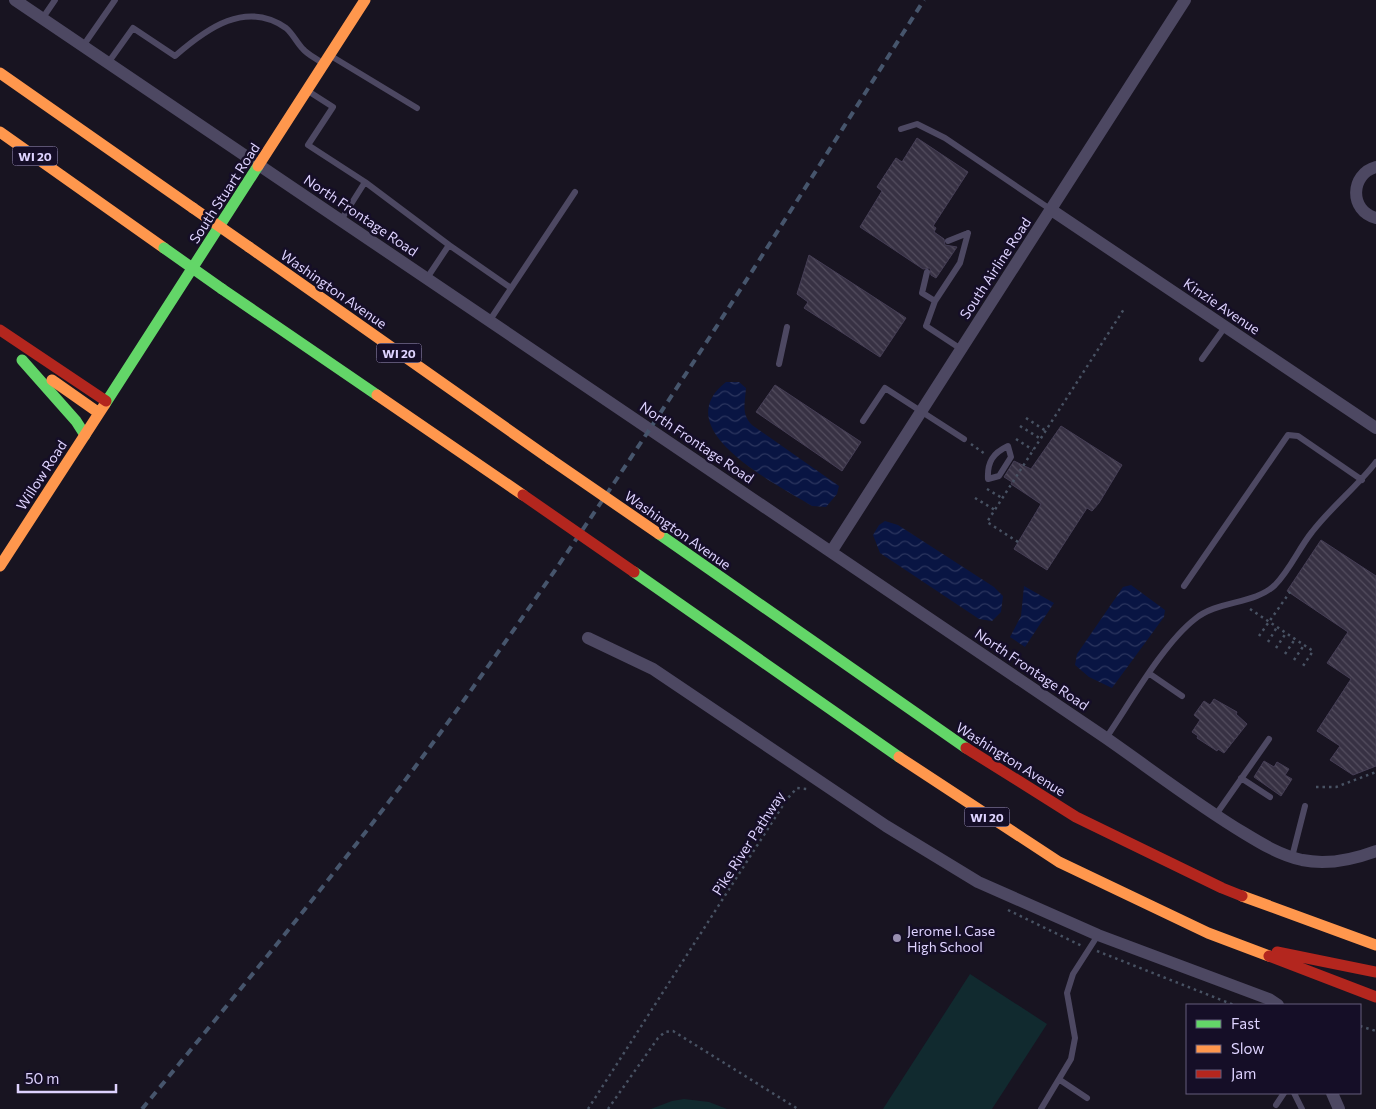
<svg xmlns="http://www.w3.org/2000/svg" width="1376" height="1109" viewBox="0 0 1376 1109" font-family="Commissioner,sans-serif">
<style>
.green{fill:#112a2f}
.water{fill:url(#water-waves)}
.building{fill:url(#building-back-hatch);stroke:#453e55}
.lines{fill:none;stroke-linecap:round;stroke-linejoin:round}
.path{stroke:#485263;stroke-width:2.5;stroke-dasharray:2.5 4;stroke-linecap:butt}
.lane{stroke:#4d4862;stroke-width:6}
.street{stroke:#4d4862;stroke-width:12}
.fast{stroke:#63d668;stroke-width:11}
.slow{stroke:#ff974d;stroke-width:11}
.jam{stroke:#b3261e;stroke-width:11}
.rail{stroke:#46556c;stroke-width:4;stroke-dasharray:8 6;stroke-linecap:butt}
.fast-bridge{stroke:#63d668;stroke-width:11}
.slow-bridge{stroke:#ff974d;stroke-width:11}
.jam-bridge{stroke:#b3261e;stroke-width:11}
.poi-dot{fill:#9990b1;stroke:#150e27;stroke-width:2}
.labels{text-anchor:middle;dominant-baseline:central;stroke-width:5;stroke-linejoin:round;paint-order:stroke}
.shield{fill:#150e27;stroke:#a298be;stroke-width:1}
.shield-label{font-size:12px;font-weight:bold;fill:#ded3ff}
.street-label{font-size:14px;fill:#ded3ff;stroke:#150e27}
.poi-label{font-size:14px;fill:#ded3ff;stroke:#150e27;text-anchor:start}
</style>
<defs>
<pattern id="water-waves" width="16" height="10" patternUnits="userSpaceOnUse" patternTransform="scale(1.25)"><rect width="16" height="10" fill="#091543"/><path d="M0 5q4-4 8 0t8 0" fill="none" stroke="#2c365f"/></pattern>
<pattern id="building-back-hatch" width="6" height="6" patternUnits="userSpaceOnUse" patternTransform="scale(1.25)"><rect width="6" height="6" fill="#373143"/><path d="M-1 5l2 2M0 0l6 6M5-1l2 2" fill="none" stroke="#544e5f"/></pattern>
</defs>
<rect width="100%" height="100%" fill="#181421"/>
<!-- green -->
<path class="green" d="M 970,974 L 1047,1024 L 992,1109 L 883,1109 Z
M 684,1099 L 709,1102 L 727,1109 L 651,1109 L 672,1101 Z"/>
<!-- water -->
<path class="water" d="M 726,382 L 739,382 L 746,388 C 745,403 741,414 752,425 L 839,486 L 837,494 L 826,507 L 812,506 C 777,484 665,430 726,382 Z
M 885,521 L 898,525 L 994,587 L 1003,596 L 1001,612 L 992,621 L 979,619 L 880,553 L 873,535 L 879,525 Z
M 1131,585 L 1165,610 L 1164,617 L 1112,688 L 1089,677 L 1075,665 L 1077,654 L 1123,587 Z
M 1024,586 L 1054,603 L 1025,647 L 1010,637 L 1021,616 Z"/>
<!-- building -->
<path class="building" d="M 917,138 L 968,172 L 933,226 L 936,228 L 934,232 L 944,239 L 945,245 L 957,247 L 936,278 L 931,275 L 930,268 L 923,269 L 860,227 L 882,191 L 877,187 L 896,158 L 902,162 Z
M 809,255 L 906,318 L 880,357 L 804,308 L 808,302 L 797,294 Z
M 775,385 L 861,442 L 842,471 L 756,412 Z
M 1061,426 L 1122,465 L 1099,503 L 1092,511 L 1087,508 L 1047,570 L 1014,549 L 1041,504 L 1011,484 L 1012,482 L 1004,477 L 1014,461 L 1031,469 Z
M 1321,540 L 1376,576 L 1376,766 L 1353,775 L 1330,760 L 1340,746 L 1317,731 L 1351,679 L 1327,663 L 1348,632 L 1287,591 Z
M 1214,699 L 1237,712 L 1236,714 L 1247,724 L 1224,753 L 1218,749 L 1217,751 L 1197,738 L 1198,736 L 1192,732 L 1200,720 L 1194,715 L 1204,701 L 1210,705 Z
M 1264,761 L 1274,767 L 1277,762 L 1289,769 L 1285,775 L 1292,779 L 1281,796 L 1254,777 Z"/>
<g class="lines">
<!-- path -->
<path class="path" d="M 1026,418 L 1046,431
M 1020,426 L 1041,439
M 1016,439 L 1033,450
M 971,444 L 985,454
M 987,489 L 1002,498
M 975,498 L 995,510
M 1018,542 L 987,522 L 1124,309
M 1250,609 L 1313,651 L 1303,666
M 1259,636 L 1290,592
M 1268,642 L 1277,627
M 1276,648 L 1286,633
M 1285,654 L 1295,639
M 1294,660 L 1304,645
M 1316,787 L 1336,787 L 1376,772
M 1008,910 L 1082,946
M 1097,951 L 1234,1005
M 1360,1026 L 1376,1031
M 588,1109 L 787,799 L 797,788 L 807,789
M 608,1109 L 658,1038 L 665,1032 L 673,1031 L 798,1109"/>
<!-- lane -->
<path class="lane" d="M 42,19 L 55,0
M 83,46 L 115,0
M 331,56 L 417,108
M 108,63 L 133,28 L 175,56 C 207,28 246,0 286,28 C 293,34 297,43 303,49 C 308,55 316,58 322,63
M 308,91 L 333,107 L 308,145 L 365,182 L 341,220
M 901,129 L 917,124 L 945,138 L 1050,209
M 365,182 L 449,245
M 948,241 L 968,233
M 927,272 L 922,293 L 935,301
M 427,278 L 449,245 L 511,288
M 490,320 L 575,192
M 961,349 L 926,326 L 935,301 L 960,263 L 968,233
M 1202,359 L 1225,327
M 779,364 L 787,327
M 863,421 L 885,388 L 964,439
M 1008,446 L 1011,457 L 999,476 L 988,479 C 987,462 993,453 1008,446 Z
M 1184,586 L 1288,435 L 1298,436 L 1362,480
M 1150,674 L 1182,696
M 1106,738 C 1130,703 1163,644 1195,619 C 1218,600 1254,605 1275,585 C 1290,570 1299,548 1312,532 C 1332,506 1357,487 1376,462
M 1241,778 L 1270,797
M 1215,816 L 1269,739
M 1292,857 L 1305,806
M 1060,1080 L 1087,1098
M 1294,1093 L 1302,1109
M 1276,1105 L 1284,1093
M 1041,1109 L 1071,1059 L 1075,1038 L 1067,993 L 1073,974 L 1098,935"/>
<!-- street -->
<path class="street" d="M 15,0 L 1106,738 C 1152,770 1196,804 1244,833 C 1262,844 1280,855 1302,860 C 1327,865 1352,860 1376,851
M 1376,167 C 1350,174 1349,211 1376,218
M 1050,209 L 1376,428
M 831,552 L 1185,0
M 588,638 L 653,669 L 886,826 L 978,882 L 1098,935 L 1269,999 L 1278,1005
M 1332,1093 L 1339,1109"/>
<!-- fast -->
<path class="fast" d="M 222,289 L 377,395
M 22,360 L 76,421 L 85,435
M 105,404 L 258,166
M 659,534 L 966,748
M 634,572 L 899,757"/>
<!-- slow -->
<path class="slow" d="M 0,73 L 193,208
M 0,132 L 164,248
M 258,166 L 365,0
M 249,247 L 550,459
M 52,380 L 99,413
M 377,395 L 523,495
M 0,566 L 105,404
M 899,757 L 1059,862 L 1208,933 L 1269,956
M 1242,896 L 1376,945"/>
<!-- jam -->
<path class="jam" d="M 0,330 L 106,401
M 966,748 L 1076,817 L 1222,888 L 1242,896
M 1277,952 L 1376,972
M 1269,956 L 1376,997"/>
<!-- rail -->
<path class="rail" d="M 142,1109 C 258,968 374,828 479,679 C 636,459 779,229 924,0"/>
<!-- fast-bridge -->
<path class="fast-bridge" d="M 164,248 L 222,289"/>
<!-- slow-bridge -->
<path class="slow-bridge" d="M 193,208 L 249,247
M 550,459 L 659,534"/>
<!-- jam-bridge -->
<path class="jam-bridge" d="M 523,495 L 634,572"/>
</g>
<!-- markers -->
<circle class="poi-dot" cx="897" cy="938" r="5"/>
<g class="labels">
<!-- shield labels -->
<g class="shield">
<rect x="12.5" y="146.5" width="45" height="19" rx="4"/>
<rect x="376.5" y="343.5" width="45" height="19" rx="4"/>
<rect x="964.5" y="807.5" width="45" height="19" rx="4"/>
</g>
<g class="shield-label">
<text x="35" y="156">WI 20</text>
<text x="399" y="353">WI 20</text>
<text x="987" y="817">WI 20</text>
</g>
<!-- street labels -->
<g class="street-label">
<text transform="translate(224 193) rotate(-57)">South Stuart Road</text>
<text transform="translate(361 215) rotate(34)">North Frontage Road</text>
<text transform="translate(995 268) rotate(-57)">South Airline Road</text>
<text transform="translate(334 289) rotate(35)">Washington Avenue</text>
<text transform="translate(1222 306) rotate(34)">Kinzie Avenue</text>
<text transform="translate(697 442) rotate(34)">North Frontage Road</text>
<text transform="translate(41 475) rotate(-57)">Willow Road</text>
<text transform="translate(678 530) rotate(35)">Washington Avenue</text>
<text transform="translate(1032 669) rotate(34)">North Frontage Road</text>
<text transform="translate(1011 759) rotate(32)">Washington Avenue</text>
<text transform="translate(748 843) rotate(-57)">Pike River Pathway</text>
</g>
<!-- poi labels -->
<g class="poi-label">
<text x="907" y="930">Jerome I. Case<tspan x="907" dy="16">High School</tspan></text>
</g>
</g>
<!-- legend -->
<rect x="1186" y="1004" width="175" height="90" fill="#150e27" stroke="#655d7d"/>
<rect x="1196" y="1020" width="25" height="8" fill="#63d668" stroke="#655d7d"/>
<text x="1231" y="1029" font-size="15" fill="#ded3ff">Fast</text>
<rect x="1196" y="1045" width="25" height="8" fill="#ff974d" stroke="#655d7d"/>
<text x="1231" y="1054" font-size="15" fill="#ded3ff">Slow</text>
<rect x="1196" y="1070" width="25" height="8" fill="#b3261e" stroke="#655d7d"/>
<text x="1231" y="1079" font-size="15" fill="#ded3ff">Jam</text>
<!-- scale -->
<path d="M18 1084v8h98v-8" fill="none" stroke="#ded3ff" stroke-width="2.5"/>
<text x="25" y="1084" font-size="15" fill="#ded3ff" stroke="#150e27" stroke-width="4" paint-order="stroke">50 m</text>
</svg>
